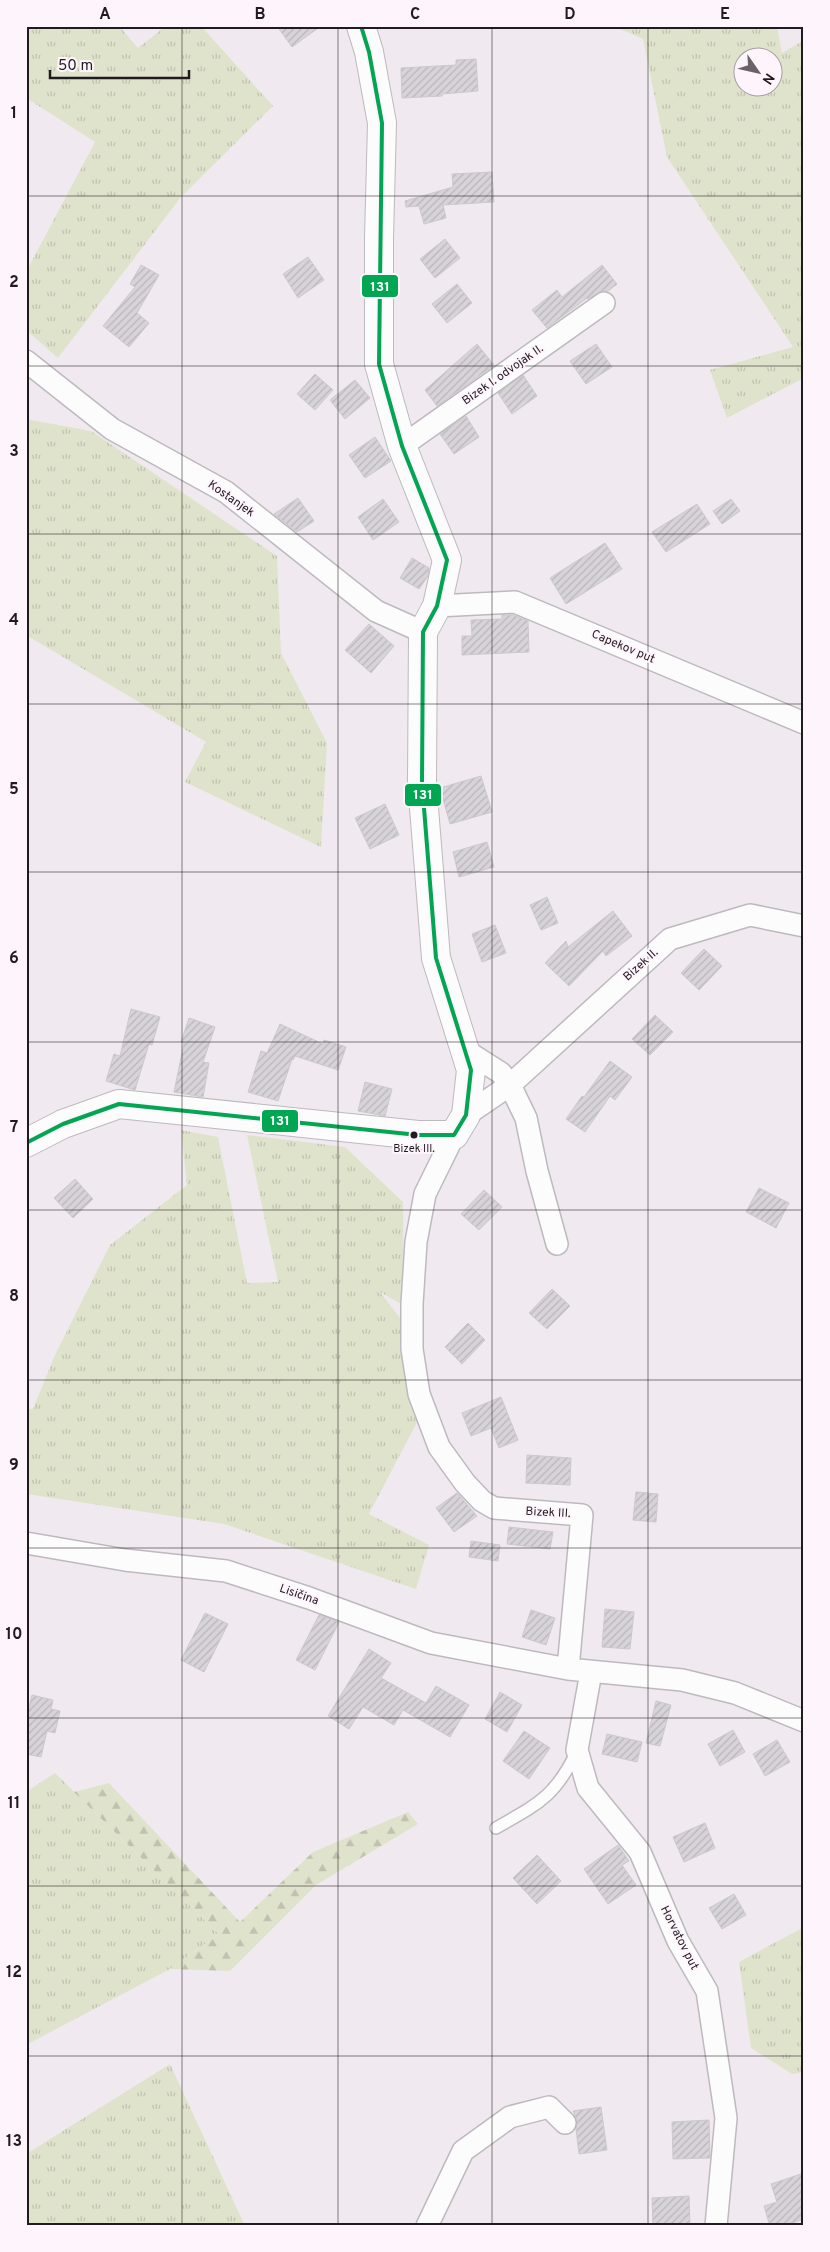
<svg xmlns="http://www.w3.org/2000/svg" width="830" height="2252" viewBox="0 0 830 2252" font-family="Overpass,sans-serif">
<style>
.grass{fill:url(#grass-tufts);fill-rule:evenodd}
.forest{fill:url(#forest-firs)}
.building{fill:url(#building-hatch);stroke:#cdc8cd}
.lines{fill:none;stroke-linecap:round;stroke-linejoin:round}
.lane-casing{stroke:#beb9be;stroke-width:14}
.street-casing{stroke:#beb9be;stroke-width:24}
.secondary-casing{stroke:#beb9be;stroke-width:30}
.lane{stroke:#fdfcfd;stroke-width:11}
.street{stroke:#fdfcfd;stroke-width:21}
.secondary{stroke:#fdfcfd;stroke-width:28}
.bus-1-casing{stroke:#fef5fc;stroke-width:8}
.bus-1{stroke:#00a651;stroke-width:4}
.grid{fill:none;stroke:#201b1f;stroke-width:1;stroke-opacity:0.55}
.bus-dot{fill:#201b1f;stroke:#fef5fc;stroke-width:2}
.labels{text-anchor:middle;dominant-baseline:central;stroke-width:4;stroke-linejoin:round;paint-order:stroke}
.bus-label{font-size:11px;fill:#201b1f;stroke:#fef5fc}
.street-label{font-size:12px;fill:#201b1f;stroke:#fef5fc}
.line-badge{stroke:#fef5fc;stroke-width:2}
.badge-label{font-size:14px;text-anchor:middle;font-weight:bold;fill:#fff}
.neatline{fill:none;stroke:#201b1f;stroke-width:2}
.grid-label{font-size:16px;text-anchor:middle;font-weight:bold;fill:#201b1f}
</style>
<defs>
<pattern id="grass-tufts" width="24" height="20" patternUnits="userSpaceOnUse" patternTransform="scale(1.25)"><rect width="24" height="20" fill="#e0e3cc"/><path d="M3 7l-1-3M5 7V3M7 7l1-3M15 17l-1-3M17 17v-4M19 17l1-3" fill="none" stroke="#c0c2af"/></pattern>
<pattern id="forest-firs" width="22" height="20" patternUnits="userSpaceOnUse" patternTransform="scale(1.25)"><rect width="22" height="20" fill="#e0e3cc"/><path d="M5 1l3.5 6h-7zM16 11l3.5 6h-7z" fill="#c0c2af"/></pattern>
<pattern id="building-hatch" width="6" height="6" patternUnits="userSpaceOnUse" patternTransform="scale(1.25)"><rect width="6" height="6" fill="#d8d3d8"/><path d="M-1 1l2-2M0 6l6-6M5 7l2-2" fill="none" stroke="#b9b5b9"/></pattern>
</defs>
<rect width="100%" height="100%" fill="#f0eaf0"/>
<!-- grass -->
<path class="grass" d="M 26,26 L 119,26 L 138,48 L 166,26 L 201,26 L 273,106 L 181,197 L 58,358 L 26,330 L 26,272 L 95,142 L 26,98 Z
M 613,26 L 777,26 L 782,53 L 804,40 L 804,378 L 727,418 L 710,370 L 793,347 L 667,157 L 643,39 ZM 742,58 L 772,58 L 772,88 L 742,88 Z
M 26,419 L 91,431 L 277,556 L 281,653 L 327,743 L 321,847 L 185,782 L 206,742 L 26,635 Z
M 181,1130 L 218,1137 L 247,1283 L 278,1282 L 247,1135 L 345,1147 L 403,1202 L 404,1306 L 380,1292 L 414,1336 L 425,1407 L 369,1514 L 429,1545 L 416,1589 L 224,1524 L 26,1494 L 26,1409 L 33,1409 L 55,1355 L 110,1245 L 187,1185 Z
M 55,1773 L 219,1934 L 170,1969 L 26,2045 L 26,1792 Z
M 804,1927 L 804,2072 L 792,2074 L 751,2048 L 739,1962 Z
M 170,2064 L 245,2226 L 26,2226 L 26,2154 Z"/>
<!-- forest -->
<path class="forest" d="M 109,1783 L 240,1922 L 313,1852 L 408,1812 L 418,1824 L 316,1885 L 230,1971 L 170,1969 L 219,1934 L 74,1792 Z"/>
<!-- building -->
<path class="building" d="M 277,26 L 321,26 L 292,47 Z
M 476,59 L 478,91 L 442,94 L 442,96 L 402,98 L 401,68 L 456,65 L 456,60 Z
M 492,172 L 494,202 L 443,205 L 446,218 L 424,224 L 419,206 L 406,207 L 405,201 L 453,187 L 452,174 Z
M 445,239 L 460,258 L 435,278 L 420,259 Z
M 308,257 L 324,280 L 298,298 L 283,274 Z
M 141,265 L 159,275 L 137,313 L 149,323 L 129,347 L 103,326 L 135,287 L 130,284 Z
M 602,265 L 617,284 L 608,291 L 602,291 L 588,299 L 587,298 L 547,328 L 532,310 L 557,290 L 562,297 Z
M 457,284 L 472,303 L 447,323 L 432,304 Z
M 477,344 L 494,365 L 437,406 L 425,390 Z
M 596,344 L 612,367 L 586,384 L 570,361 Z
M 315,374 L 333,390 L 315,410 L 297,394 Z
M 523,375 L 537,396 L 512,414 L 498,393 Z
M 355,380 L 370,398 L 345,419 L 330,400 Z
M 466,416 L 479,437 L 454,454 L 440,434 Z
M 375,437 L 391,461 L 365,478 L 349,455 Z
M 298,498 L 314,521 L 297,532 L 274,514 Z
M 383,499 L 399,522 L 373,540 L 358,517 Z
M 731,499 L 740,511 L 722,524 L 713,511 Z
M 697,504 L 710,524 L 666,552 L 652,532 Z
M 605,543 L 622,569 L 566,604 L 550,578 Z
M 412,558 L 429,568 L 428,576 L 419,589 L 400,578 Z
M 502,615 L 513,615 L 528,621 L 529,652 L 462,655 L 462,636 L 472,636 L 471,620 L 502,619 Z
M 369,624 L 394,646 L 371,673 L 345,650 Z
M 481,776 L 492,812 L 450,824 L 440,788 Z
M 385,804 L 399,835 L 370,849 L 355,818 Z
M 487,842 L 494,867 L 459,877 L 453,852 Z
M 547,897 L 558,923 L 541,930 L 530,905 Z
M 613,911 L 632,936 L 606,956 L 603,951 L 569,986 L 545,963 L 566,941 L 568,947 Z
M 495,925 L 506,953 L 482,962 L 472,934 Z
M 704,949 L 722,966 L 699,990 L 681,973 Z
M 131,1009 L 160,1017 L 152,1045 L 149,1044 L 135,1090 L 106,1081 L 114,1054 L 120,1056 Z
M 655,1015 L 673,1032 L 650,1055 L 632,1039 Z
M 189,1018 L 215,1027 L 203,1062 L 209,1063 L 203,1097 L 174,1092 L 184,1043 L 181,1042 Z
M 280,1024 L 323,1044 L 324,1040 L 346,1047 L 338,1070 L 295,1056 L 293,1060 L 292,1059 L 278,1101 L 248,1092 L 261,1051 L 267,1053 Z
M 610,1061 L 632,1077 L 615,1100 L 610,1096 L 585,1132 L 566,1119 L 582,1096 L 584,1097 Z
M 365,1082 L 392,1089 L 385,1116 L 358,1111 Z
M 75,1179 L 93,1199 L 73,1218 L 54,1198 Z
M 759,1188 L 789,1203 L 776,1228 L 746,1212 Z
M 484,1190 L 502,1207 L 479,1230 L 461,1214 Z
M 552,1289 L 570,1306 L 547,1329 L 529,1313 Z
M 468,1323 L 485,1340 L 462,1364 L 445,1347 Z
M 501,1397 L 518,1440 L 499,1448 L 491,1428 L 471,1436 L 462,1413 Z
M 527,1455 L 571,1458 L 570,1485 L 526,1483 Z
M 636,1492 L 658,1494 L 656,1522 L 633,1520 Z
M 457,1493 L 477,1516 L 454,1532 L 436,1508 Z
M 509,1527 L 553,1532 L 550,1549 L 507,1544 Z
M 471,1541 L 500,1545 L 498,1561 L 469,1557 Z
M 605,1609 L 634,1612 L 630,1649 L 602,1647 Z
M 531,1610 L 555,1618 L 546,1645 L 522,1637 Z
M 205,1613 L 228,1624 L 204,1672 L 181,1660 Z
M 319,1615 L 339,1622 L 315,1670 L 296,1660 Z
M 369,1649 L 391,1663 L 381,1678 L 426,1703 L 436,1686 L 469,1705 L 450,1737 L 403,1710 L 394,1725 L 363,1707 L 349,1729 L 328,1716 Z
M 500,1692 L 522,1705 L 507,1732 L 485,1719 Z
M 32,1695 L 53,1700 L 51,1709 L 60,1711 L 55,1733 L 47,1731 L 41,1757 L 26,1754 L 26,1719 Z
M 656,1701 L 671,1705 L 660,1746 L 646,1743 Z
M 733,1730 L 745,1752 L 720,1766 L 708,1744 Z
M 524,1731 L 550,1748 L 529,1779 L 503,1761 Z
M 607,1734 L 642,1742 L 637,1762 L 602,1754 Z
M 777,1740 L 790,1762 L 765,1776 L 753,1754 Z
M 705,1823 L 715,1848 L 684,1862 L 673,1837 Z
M 618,1845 L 629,1861 L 622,1865 L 636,1885 L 608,1904 L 584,1869 Z
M 537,1855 L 561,1881 L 537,1904 L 513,1878 Z
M 734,1894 L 746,1915 L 722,1929 L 709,1908 Z
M 601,2107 L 607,2150 L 579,2154 L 576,2129 L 577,2120 L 573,2111 Z
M 709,2120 L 710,2158 L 673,2159 L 672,2122 Z
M 804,2173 L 804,2219 L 784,2226 L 770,2226 L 764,2206 L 777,2202 L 771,2184 Z
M 689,2196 L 690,2226 L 653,2226 L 652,2198 Z"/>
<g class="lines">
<defs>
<path id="lane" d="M 496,1828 C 538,1804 555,1797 577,1751"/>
<path id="street" d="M 26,361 L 112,429 L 226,492 L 376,611 L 423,632
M 402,446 L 604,303
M 437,606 L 515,602 L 804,723
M 465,1050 L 501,1073 L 510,1085 L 526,1118 L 537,1171 L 557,1244
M 466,1115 L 510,1085 L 670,939 L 750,915 L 804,926
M 454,1135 L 425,1194 L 416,1242 L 412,1304 L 412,1349 L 419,1394 L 439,1447 L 465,1483 L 482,1501 L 494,1508 L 582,1515 L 568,1669 L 682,1680 L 735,1693 L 804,1721
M 26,1543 L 125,1560 L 226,1571 L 309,1598 L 431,1643 L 568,1669
M 591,1672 L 577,1750 L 588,1788 L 640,1852 L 678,1941 L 707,1991 L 726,2118 L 716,2226
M 427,2226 L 463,2151 L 510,2117 L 549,2107 L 565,2123"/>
<path id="secondary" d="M 26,1143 L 63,1124 L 119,1104 L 418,1135 L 454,1135 L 466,1115 L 471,1070 L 436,958 L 422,783 L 423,632 L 437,606 L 447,560 L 402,446 L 379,364 L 379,238 L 382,123 L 369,52 L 361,26"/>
</defs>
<!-- lane casing -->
<use href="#lane" class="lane-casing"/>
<!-- street casing -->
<use href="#street" class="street-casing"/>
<!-- secondary casing -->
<use href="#secondary" class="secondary-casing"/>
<!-- lane -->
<use href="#lane" class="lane"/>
<!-- street -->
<use href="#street" class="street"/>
<!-- secondary -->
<use href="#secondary" class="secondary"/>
<defs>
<path id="bus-1" d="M 26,1143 L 63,1124 L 119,1104 L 418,1135 L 454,1135 L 466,1115 L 471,1070 L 436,958 L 422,783 L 423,632 L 437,606 L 447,560 L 402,446 L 379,364 L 382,123 L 369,52 L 361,26"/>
</defs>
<!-- bus-1 casing -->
<use href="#bus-1" class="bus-1-casing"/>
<!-- bus-1 -->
<use href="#bus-1" class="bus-1"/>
</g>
<!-- grid -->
<path class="grid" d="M 182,26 L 182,2226M 338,26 L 338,2226M 492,26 L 492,2226M 648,26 L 648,2226M 26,196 L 804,196M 26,366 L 804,366M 26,534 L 804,534M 26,704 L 804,704M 26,872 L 804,872M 26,1042 L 804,1042M 26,1210 L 804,1210M 26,1380 L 804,1380M 26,1548 L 804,1548M 26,1718 L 804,1718M 26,1886 L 804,1886M 26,2056 L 804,2056"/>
<!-- markers -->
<circle class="bus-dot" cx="414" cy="1135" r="4.5"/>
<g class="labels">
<!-- bus labels -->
<g class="bus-label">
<text x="414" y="1149">Bizek III.</text>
</g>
<!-- street labels -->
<g class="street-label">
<text transform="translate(503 375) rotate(-35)">Bizek I. odvojak II.</text>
<text transform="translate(231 499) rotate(35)">Kostanjek</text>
<text transform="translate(623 647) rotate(23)">Capekov put</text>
<text transform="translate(641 965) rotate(-42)">Bizek II.</text>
<text transform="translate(548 1513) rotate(3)">Bizek III.</text>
<text transform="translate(299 1595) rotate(19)">Lisičina</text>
<text transform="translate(679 1938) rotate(63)">Horvatov put</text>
</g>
</g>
<g class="line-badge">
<rect x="361" y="274" width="38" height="24" rx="5" fill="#00a651"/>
<rect x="404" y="783" width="38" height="24" rx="5" fill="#00a651"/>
<rect x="261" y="1109" width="38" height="24" rx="5" fill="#00a651"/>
</g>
<g class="badge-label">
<text x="380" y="291">131</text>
<text x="423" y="799">131</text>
<text x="280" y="1125">131</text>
</g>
<!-- border -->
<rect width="830" height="2252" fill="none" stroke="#fef5fc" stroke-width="55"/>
<!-- north arrow -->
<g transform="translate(758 72) rotate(124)"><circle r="24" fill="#fef5fc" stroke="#a59ea4"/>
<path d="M0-4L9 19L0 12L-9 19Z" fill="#696368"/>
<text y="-8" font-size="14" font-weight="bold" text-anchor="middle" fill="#201b1f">N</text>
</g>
<!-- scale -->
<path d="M50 70v8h139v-8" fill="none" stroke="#201b1f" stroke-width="2.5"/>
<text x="58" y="70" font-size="15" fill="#201b1f" stroke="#fef5fc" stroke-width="4" paint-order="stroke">50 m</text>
<rect x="28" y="28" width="774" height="2196" class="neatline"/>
<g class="grid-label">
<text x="105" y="19">A</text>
<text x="260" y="19">B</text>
<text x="415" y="19">C</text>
<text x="570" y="19">D</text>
<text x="725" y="19">E</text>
<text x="14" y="118">1</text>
<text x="14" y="287">2</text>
<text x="14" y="456">3</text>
<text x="14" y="625">4</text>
<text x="14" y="794">5</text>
<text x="14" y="963">6</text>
<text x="14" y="1132">7</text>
<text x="14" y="1301">8</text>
<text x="14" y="1470">9</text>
<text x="14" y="1639">10</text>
<text x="14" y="1808">11</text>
<text x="14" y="1977">12</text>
<text x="14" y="2146">13</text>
</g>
</svg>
